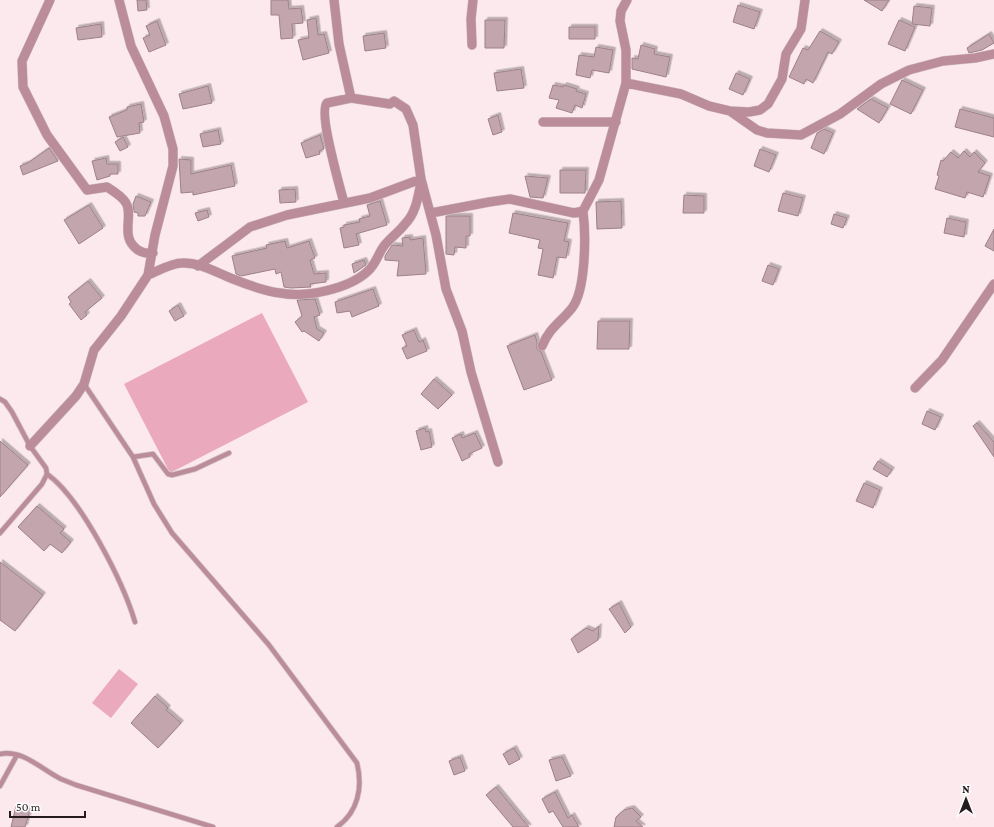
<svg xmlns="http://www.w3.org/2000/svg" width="994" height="827" viewBox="0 0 994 827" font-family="'Crimson Pro',serif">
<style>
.pitch{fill:#eba9be}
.building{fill:#c3a5ae;stroke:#9d8088;filter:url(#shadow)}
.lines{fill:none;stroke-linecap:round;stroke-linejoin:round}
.lane-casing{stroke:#d5c4c9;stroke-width:6}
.street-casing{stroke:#d5c4c9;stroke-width:10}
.lane{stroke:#bb8d9b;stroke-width:4.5}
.street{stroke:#bb8d9b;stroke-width:9}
</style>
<defs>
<filter id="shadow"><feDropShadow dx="2.5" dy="-2.5" stdDeviation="0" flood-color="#0004"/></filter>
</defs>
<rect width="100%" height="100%" fill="#fce9ee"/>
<!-- pitch -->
<path class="pitch" d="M 262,313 L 308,402 L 170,473 L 124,384 Z
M 119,669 L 138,684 L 111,718 L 92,703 Z"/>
<!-- building -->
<path class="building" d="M 137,0 L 146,0 L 147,10 L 138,11 Z
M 271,0 L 288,0 L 289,9 L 301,8 L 303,23 L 292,24 L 293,38 L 281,39 L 279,15 L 271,15 Z
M 864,0 L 889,0 L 882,11 Z
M 738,5 L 760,12 L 754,29 L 733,22 Z
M 914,6 L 932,8 L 930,26 L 912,24 Z
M 316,18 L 318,35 L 324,34 L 329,53 L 303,60 L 298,40 L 309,38 L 307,20 Z
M 485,20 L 505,20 L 504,48 L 485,48 Z
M 899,20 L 915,27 L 905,51 L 888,44 Z
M 157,21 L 166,45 L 149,52 L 143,38 L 150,35 L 146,26 Z
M 101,24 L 102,37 L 78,40 L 76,28 Z
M 569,27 L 595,27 L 595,39 L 569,39 Z
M 820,31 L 839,42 L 832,54 L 828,52 L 813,83 L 806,79 L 804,84 L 789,77 L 803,48 L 808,50 Z
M 384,33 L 386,48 L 365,51 L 363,36 Z
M 989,34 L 994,43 L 982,50 L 969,53 L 967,48 Z
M 641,45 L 655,49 L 654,54 L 670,57 L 666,77 L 632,69 L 632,58 L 638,59 Z
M 596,47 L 613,50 L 609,73 L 592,70 L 590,78 L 576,75 L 579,55 L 594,57 Z
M 521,69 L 524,88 L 497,91 L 494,73 Z
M 736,73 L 750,79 L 743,95 L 729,89 Z
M 902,80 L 923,90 L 911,114 L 890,104 Z
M 553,85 L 563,87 L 564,85 L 577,89 L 576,91 L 586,94 L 582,108 L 575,105 L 572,113 L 556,108 L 559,100 L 549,98 Z
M 208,86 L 212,103 L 183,109 L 179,94 Z
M 871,99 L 888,108 L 879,123 L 857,109 Z
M 141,104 L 144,122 L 139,123 L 140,133 L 117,137 L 109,117 L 127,110 L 127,107 Z
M 960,109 L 994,118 L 994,137 L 955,127 Z
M 498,115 L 502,132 L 493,135 L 488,119 Z
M 824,129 L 833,133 L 824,154 L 811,148 L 817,133 Z
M 218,130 L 221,144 L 203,147 L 200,134 Z
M 320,135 L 324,149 L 319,151 L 320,154 L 306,158 L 301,143 Z
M 123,137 L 128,147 L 120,151 L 115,142 Z
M 49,148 L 58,161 L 23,175 L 20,166 L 28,163 Z
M 760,149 L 776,155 L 769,172 L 754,166 Z
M 964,151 L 970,157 L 974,152 L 985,163 L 978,172 L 990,176 L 983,197 L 967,192 L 965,198 L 935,189 L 939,176 L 937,175 L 941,160 L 943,161 L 951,152 L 958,158 Z
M 106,158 L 107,164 L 118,164 L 118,174 L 110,174 L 110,176 L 97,180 L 92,161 Z
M 179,159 L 191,160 L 191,174 L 231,165 L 235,186 L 193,195 L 193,192 L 181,193 Z
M 560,170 L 586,170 L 585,193 L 560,193 Z
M 525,176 L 548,178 L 543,198 L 530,197 Z
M 295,189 L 296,202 L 280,203 L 279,190 Z
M 783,193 L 803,198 L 798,216 L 778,211 Z
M 684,195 L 704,196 L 704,213 L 683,213 Z
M 136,196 L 151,202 L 145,216 L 138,216 L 138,213 L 134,212 L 133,204 Z
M 380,201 L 387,225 L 356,234 L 359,245 L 344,248 L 340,228 L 344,227 L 344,225 L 360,222 L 359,219 L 370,216 L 367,205 Z
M 621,201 L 622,228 L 597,229 L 596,202 Z
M 89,205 L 103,228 L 79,244 L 64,220 Z
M 207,210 L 209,217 L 198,221 L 195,213 Z
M 513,213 L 568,223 L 564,241 L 569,242 L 566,258 L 557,257 L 553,278 L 538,275 L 543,249 L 538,248 L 540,240 L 509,233 Z
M 834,214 L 847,218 L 843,228 L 831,224 Z
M 446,216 L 470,216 L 470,236 L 466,236 L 466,248 L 455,247 L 454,255 L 446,254 Z
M 947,218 L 966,222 L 964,237 L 944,233 Z
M 994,229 L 994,251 L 985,246 Z
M 410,237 L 410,240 L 423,238 L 426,274 L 397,276 L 399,261 L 385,260 L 385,256 L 392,245 L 403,246 L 402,238 Z
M 285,241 L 287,248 L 309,241 L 315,258 L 310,260 L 314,274 L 326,273 L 326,282 L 310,284 L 311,287 L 291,288 L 284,287 L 281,272 L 276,274 L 275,269 L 241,276 L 236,274 L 232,256 L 267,248 L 266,245 Z
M 364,260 L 366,265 L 354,273 L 352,264 Z
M 768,265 L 779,269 L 773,285 L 762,281 Z
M 88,281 L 102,298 L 85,312 L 87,315 L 81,320 L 69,304 L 71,302 L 68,297 Z
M 373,289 L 379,306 L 352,317 L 350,311 L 337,313 L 335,302 Z
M 315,299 L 320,315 L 314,317 L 317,329 L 324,333 L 319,341 L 304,331 L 302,332 L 295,322 L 302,316 L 297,300 Z
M 178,305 L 184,316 L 175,321 L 169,311 Z
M 598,321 L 630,321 L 629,349 L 597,349 Z
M 414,330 L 419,342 L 423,340 L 427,351 L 407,359 L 402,348 L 407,346 L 402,335 Z
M 535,335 L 537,342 L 537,349 L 541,352 L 552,380 L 524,390 L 507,346 Z
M 434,379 L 452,395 L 438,409 L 421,394 Z
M 927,411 L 941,417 L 935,430 L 922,424 Z
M 977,423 L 994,442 L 994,457 L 973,426 Z
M 425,428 L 426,432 L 429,431 L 432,447 L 421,450 L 416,431 Z
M 475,433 L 482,448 L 469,454 L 470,457 L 462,461 L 452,438 L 461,434 L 462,438 Z
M 0,441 L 28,465 L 0,497 Z
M 878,461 L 892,470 L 887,477 L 873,469 Z
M 864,483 L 880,490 L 873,508 L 856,501 Z
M 37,506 L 64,529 L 60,533 L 71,542 L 62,553 L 50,544 L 44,551 L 18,527 Z
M 0,562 L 43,595 L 15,631 L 0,620 Z
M 619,603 L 631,627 L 625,633 L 609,609 Z
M 599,626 L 598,640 L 578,653 L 571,639 L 586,628 L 593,631 Z
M 155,696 L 168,708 L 166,710 L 181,723 L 158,748 L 131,723 Z
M 514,748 L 520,759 L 509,765 L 503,754 Z
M 460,757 L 465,771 L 454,775 L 449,761 Z
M 562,757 L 571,776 L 556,781 L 549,760 Z
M 496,787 L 523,820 L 529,827 L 513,827 L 497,808 L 486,795 Z
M 555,792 L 568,818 L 572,815 L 579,827 L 563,827 L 553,811 L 549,813 L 542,799 Z
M 16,806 L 30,810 L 25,827 L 11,827 Z
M 632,808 L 641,817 L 636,821 L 643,827 L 614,827 L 616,817 L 624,810 Z"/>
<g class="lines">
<defs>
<path id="lane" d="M 84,384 L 133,457 L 154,504 L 172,533 L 269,645 L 357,763 C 363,788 358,812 337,827
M 0,399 L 5,402 L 12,412 L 30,446 L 46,468 L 47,474 L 42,484 L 0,533
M 133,457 L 153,454 L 168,474 L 172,475 L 195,469 L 229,453
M 47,474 C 81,498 123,582 135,622
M 0,754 C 23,749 42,770 61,779 C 66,781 71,783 76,785 L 213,827
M 0,786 L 17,755"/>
<path id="street" d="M 50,0 L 22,61 L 23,87 L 47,135 L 87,190 L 107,187 C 113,191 122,196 126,203 C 134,216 119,237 138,250 C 143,253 147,254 153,253
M 334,0 L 339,44 L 351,98 L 390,104 L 394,101 L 406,109 L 413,125 L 421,179 L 436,235 L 446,289 L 462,331 L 471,372 L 498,462
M 472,45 L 471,19 L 473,0
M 626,83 L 681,94 L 709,106 L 730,111 L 749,112 L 760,110 L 768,104 L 782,79 L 786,54 L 801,29 L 805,0
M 730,111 L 757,130 L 767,133 L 801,135 L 840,114 L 881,84 L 909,70 L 943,61 L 975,58 L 994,54
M 543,122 L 616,122
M 344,203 C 340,187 318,112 327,103 L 351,98
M 431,213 L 489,202 L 510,199 L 574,213 L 583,211 L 599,180 L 626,83 L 626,50 L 620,21 L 621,11 L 627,0
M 198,266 L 250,227 L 287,215 L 370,198 L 421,179
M 148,275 C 158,271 171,263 182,263 C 200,262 217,273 233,279 C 248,285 264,291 280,293 C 306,298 349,289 368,271 C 376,264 378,254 384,246 C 390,238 399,232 405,224 C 416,213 418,197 421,182
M 542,346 C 550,327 560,323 572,308 C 586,290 586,235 583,211
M 915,388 L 942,360 L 994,284
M 30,446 L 76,396 L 84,384 L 94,350 L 121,316 L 148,275 L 155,235 L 173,166 L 173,149 L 164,116 L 131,46 L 119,0"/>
</defs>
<!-- lane casing -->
<use href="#lane" class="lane-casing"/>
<!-- street casing -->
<use href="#street" class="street-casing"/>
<!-- lane -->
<use href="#lane" class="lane"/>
<!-- street -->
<use href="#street" class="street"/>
</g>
<!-- north arrow -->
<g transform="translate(966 799)" stroke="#fcfcfc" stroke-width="3" paint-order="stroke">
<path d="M0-3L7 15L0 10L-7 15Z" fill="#261b1e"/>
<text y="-6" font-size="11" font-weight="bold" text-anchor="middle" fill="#261b1e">N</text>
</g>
<!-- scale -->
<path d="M10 811v6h75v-6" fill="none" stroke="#261b1e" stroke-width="2"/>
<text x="16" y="811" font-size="12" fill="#261b1e" stroke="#fcfcfc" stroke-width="3" paint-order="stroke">50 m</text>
</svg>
